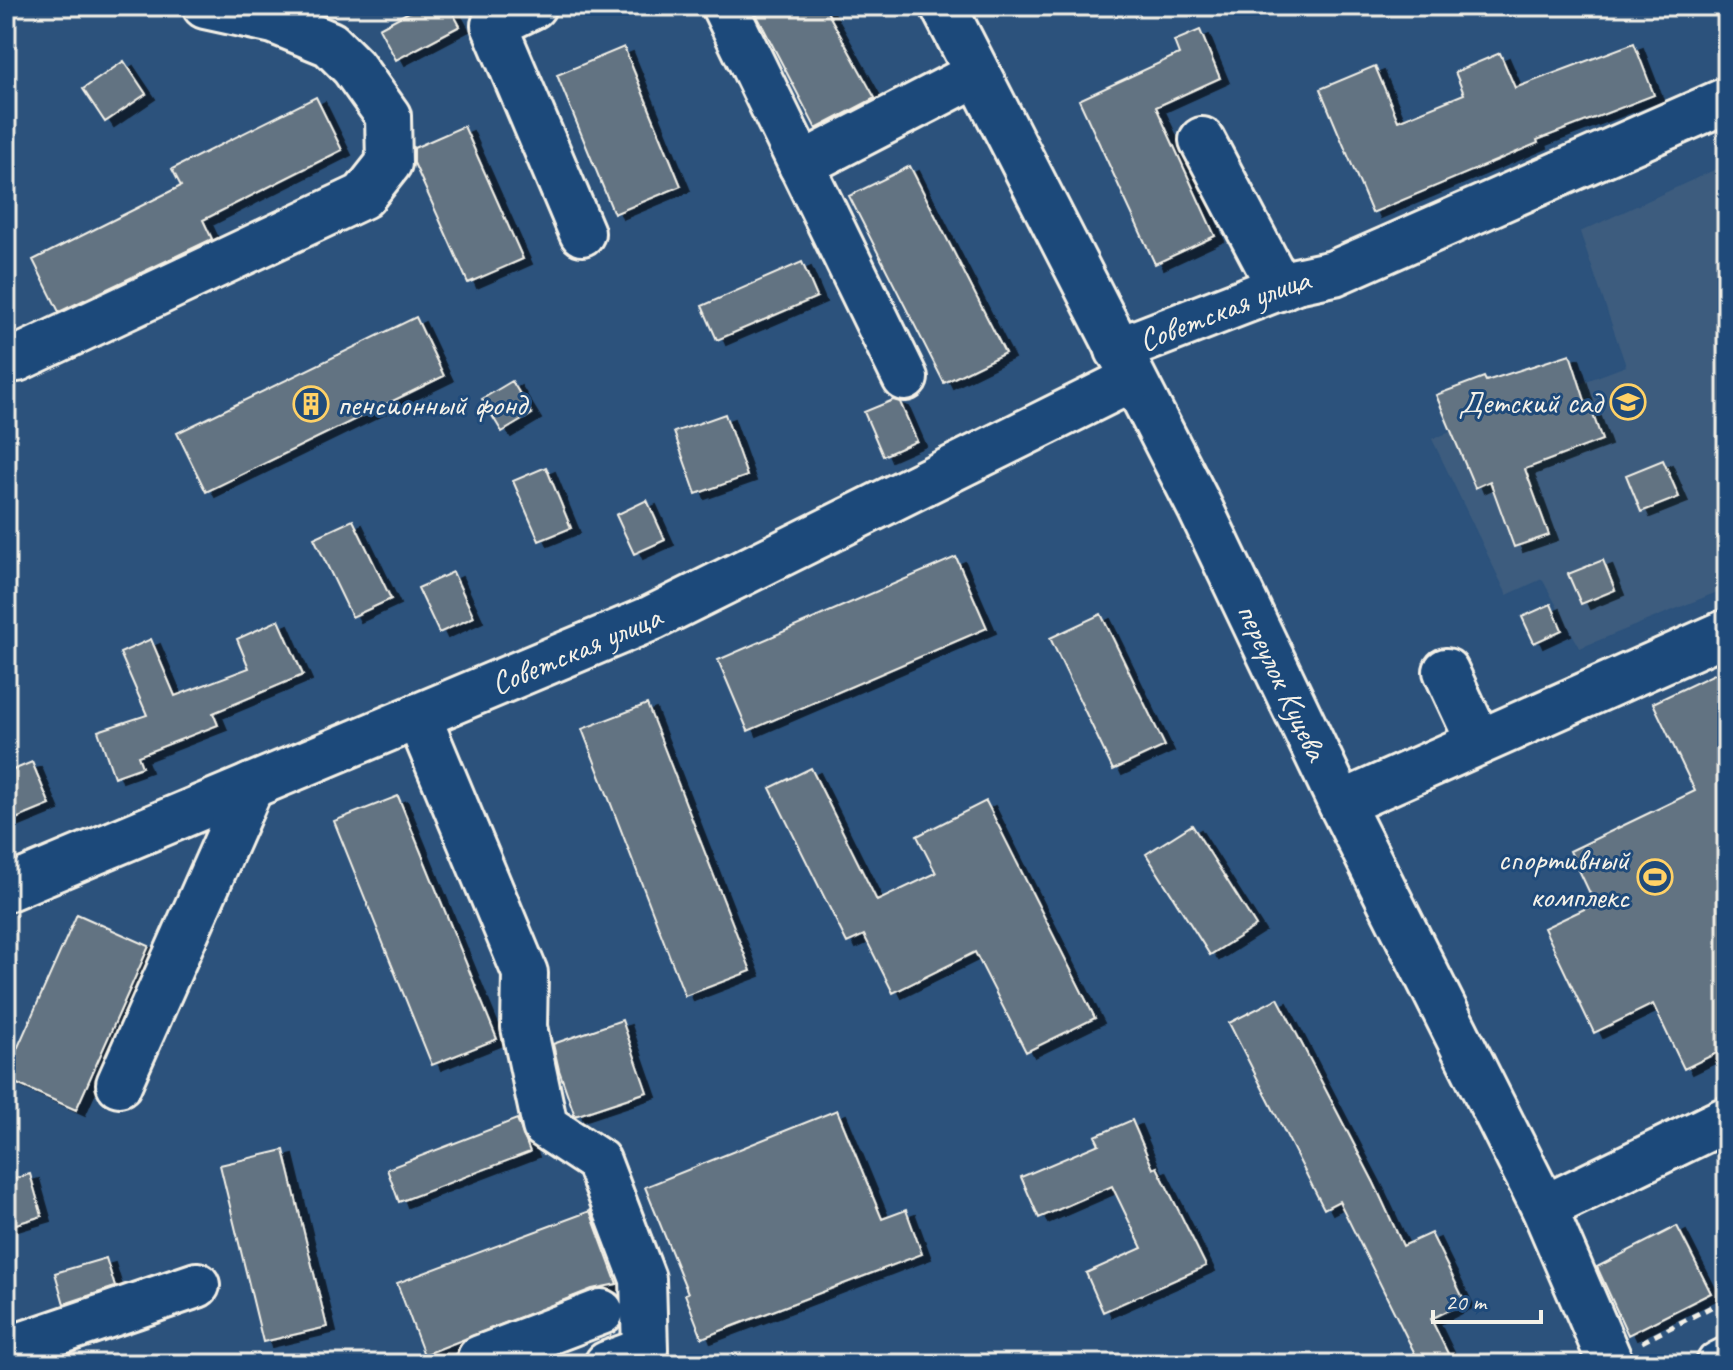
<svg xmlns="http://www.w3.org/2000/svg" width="1733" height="1370" viewBox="0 0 1733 1370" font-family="Caveat,sans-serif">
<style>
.built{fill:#3c5c7e}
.building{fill:#627382;stroke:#f4f1e8;stroke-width:2;filter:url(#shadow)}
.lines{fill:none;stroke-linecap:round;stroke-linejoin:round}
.minor-casing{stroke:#f4f1e8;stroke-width:50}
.path{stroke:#f4f1e8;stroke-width:5;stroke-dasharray:8 6;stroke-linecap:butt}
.minor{stroke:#1f4a7a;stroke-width:44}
.labels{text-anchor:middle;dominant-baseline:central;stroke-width:6;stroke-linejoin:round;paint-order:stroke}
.street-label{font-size:32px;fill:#f4f1e8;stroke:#1f4a7a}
.poi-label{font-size:32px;fill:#f4f1e8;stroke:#1f4a7a;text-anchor:end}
</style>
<defs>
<filter id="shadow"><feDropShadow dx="9" dy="5" stdDeviation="0" flood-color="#0009"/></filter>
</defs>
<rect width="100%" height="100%" fill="#2c527c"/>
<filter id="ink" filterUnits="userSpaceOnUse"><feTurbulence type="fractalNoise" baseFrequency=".0125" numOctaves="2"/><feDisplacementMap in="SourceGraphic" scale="16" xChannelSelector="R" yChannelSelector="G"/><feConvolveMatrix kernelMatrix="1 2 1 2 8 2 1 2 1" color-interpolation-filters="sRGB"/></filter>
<g filter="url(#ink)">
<!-- built -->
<path class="built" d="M 1727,164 L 1727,588 L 1580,648 L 1542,579 L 1507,595 L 1432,439 L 1626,366 L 1580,232 Z"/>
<!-- building -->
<path class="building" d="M 420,6 L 449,6 L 460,26 L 396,60 L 379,28 Z
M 752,6 L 824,6 L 875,98 L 816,129 Z
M 1200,30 L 1220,78 L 1156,107 L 1215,236 L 1155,264 L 1079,100 L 1179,54 L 1174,41 Z
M 1634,43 L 1654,95 L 1537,140 L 1538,143 L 1372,213 L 1320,89 L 1375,66 L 1398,121 L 1464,94 L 1455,72 L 1500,53 L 1515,88 Z
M 624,47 L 681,186 L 614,214 L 557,75 Z
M 124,61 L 146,94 L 105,122 L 83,89 Z
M 316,97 L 342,150 L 203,220 L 212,239 L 59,312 L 33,260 L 181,186 L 172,169 Z
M 464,126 L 523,259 L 468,283 L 414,163 L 414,148 Z
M 910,166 L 1005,353 L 944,383 L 849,196 Z
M 802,262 L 817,297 L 717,340 L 702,306 Z
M 416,317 L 444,376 L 206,492 L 177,433 Z
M 1570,354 L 1589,413 L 1592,412 L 1602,440 L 1525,469 L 1549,535 L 1514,547 L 1490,481 L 1475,488 L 1436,395 L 1484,377 L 1486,381 Z
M 512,381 L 532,414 L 502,432 L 482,399 Z
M 893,400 L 900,402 L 917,441 L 883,456 L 864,412 Z
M 725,414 L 747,476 L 696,494 L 674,432 Z
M 1663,460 L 1679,497 L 1641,512 L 1626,475 Z
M 546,467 L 571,528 L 539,541 L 513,481 Z
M 647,500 L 665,540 L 634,554 L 616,515 Z
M 353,520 L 391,599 L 352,617 L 314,538 Z
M 956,557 L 987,628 L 748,731 L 718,660 Z
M 1603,560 L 1615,590 L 1581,604 L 1568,574 Z
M 453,572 L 474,617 L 439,633 L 418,588 Z
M 1551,604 L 1562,630 L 1534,643 L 1522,617 Z
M 1101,614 L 1165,746 L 1113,770 L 1050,638 Z
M 279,620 L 303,675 L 213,713 L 218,725 L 138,756 L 142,767 L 114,777 L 98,731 L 147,715 L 120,653 L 151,639 L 175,696 L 249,668 L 237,639 Z
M 1727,668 L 1727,1048 L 1684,1069 L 1653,1004 L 1594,1033 L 1544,928 L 1595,904 L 1570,851 L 1695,791 L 1653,703 Z
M 647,704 L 751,971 L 685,996 L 582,729 Z
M 32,762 L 50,805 L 6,823 L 6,773 Z
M 811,768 L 877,901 L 936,873 L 917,836 L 986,801 L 1095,1018 L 1026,1052 L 975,952 L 893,993 L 864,935 L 847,943 L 770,788 Z
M 398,796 L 497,1039 L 432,1065 L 334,821 Z
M 1192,825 L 1256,926 L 1210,955 L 1146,854 Z
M 77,914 L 149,946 L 76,1110 L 6,1079 L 6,1074 Z
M 1278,998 L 1374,1183 L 1403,1246 L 1431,1233 L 1465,1302 L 1431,1319 L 1453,1364 L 1420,1364 L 1339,1201 L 1324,1209 L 1229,1023 Z
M 622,1020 L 647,1092 L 575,1116 L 559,1070 L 553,1044 Z
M 837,1110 L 882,1219 L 906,1210 L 922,1254 L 702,1338 L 685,1294 L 688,1293 L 645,1187 Z
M 517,1119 L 530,1152 L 399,1202 L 387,1169 Z
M 1132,1120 L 1153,1169 L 1157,1167 L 1206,1266 L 1103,1312 L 1086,1273 L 1142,1248 L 1112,1186 L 1039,1218 L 1021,1177 L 1099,1144 L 1095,1136 Z
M 284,1150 L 327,1327 L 263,1342 L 220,1165 Z
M 30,1174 L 42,1216 L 6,1227 L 6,1181 Z
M 590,1211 L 617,1284 L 592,1289 L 424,1355 L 397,1283 Z
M 1677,1226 L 1711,1293 L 1628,1335 L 1597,1267 Z
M 106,1258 L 115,1287 L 64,1304 L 55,1273 Z"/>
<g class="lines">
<defs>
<g id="minor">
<path d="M 533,6 L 494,25 L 582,233"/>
<path d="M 724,6 L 905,378"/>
<path id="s1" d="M 943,6 L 1200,508 L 1341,804 L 1544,1208 L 1611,1364"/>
<path d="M 1202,140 L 1280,288"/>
<path d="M 801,165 L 977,74"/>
<path id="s2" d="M 1118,350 L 1296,281 L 1334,273 L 1727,100"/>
<path d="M 17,359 L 363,196 L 389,163 L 388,116 L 353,67 L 330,44 L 274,21 L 205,6"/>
<path d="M 1446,671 L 1479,742"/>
<path d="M 418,716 L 525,973 L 524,1027 L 545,1126 L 598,1161 L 643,1279 L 645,1350 L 607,1364"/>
<path d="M 1341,804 L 1727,632"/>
<path id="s3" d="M 6,889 L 652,618 L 1133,379"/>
<path d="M 119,1084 L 251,786"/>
<path d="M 1544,1208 L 1727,1119"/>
<path d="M 6,1350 L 197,1285"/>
<path d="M 482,1364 L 480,1358 L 601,1312"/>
<path d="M 1719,1364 L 1727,1360"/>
</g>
</defs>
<!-- minor casing -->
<use href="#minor" class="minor-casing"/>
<!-- path -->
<path class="path" d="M 1642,1342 L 1727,1299"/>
<!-- minor -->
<use href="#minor" class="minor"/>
</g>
</g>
<!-- icons -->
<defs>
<symbol id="school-ring" viewBox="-11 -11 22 22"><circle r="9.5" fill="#1f4a7a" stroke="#ffd166" stroke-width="1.5"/><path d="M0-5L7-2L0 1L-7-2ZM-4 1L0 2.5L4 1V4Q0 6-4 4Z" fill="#ffd166"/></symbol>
<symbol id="building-ring" viewBox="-11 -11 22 22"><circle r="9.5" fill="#1f4a7a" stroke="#ffd166" stroke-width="1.5"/><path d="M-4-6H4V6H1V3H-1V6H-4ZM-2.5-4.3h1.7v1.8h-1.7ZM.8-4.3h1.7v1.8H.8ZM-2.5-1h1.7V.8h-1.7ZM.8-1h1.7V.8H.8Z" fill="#ffd166"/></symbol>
<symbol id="stadium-ring" viewBox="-11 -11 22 22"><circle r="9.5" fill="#1f4a7a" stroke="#ffd166" stroke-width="1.5"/><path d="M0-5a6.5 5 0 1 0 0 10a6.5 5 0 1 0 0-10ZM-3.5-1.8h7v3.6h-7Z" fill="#ffd166"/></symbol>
</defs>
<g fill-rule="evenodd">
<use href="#school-ring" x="1608" y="382" width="40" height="40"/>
<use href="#building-ring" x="291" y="384" width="40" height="40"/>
<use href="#stadium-ring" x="1635" y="857" width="40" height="40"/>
</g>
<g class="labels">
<!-- street labels -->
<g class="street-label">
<text stroke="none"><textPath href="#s2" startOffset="114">Советская улица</textPath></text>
<text stroke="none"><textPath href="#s3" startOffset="618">Советская улица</textPath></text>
<text stroke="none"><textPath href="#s1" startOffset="756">переулок Куцева</textPath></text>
</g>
<!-- poi labels -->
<g class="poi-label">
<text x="1602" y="402">Детский сад</text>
<text x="337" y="404" text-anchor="start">пенсионный фонд</text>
<text x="1629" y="859">спортивный<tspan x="1629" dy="37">комплекс</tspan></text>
</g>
</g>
<!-- margin -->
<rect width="1733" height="1370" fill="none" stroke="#1f4a7a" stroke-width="32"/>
<rect x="16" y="16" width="1701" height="1338" fill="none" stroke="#f4f1e8" stroke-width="3" filter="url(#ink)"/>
<!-- scale -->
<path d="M1433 1310v12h108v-12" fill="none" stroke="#f4f1e8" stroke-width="4"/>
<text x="1445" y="1310" font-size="24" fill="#f4f1e8" stroke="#1f4a7a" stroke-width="6" paint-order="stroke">20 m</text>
</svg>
